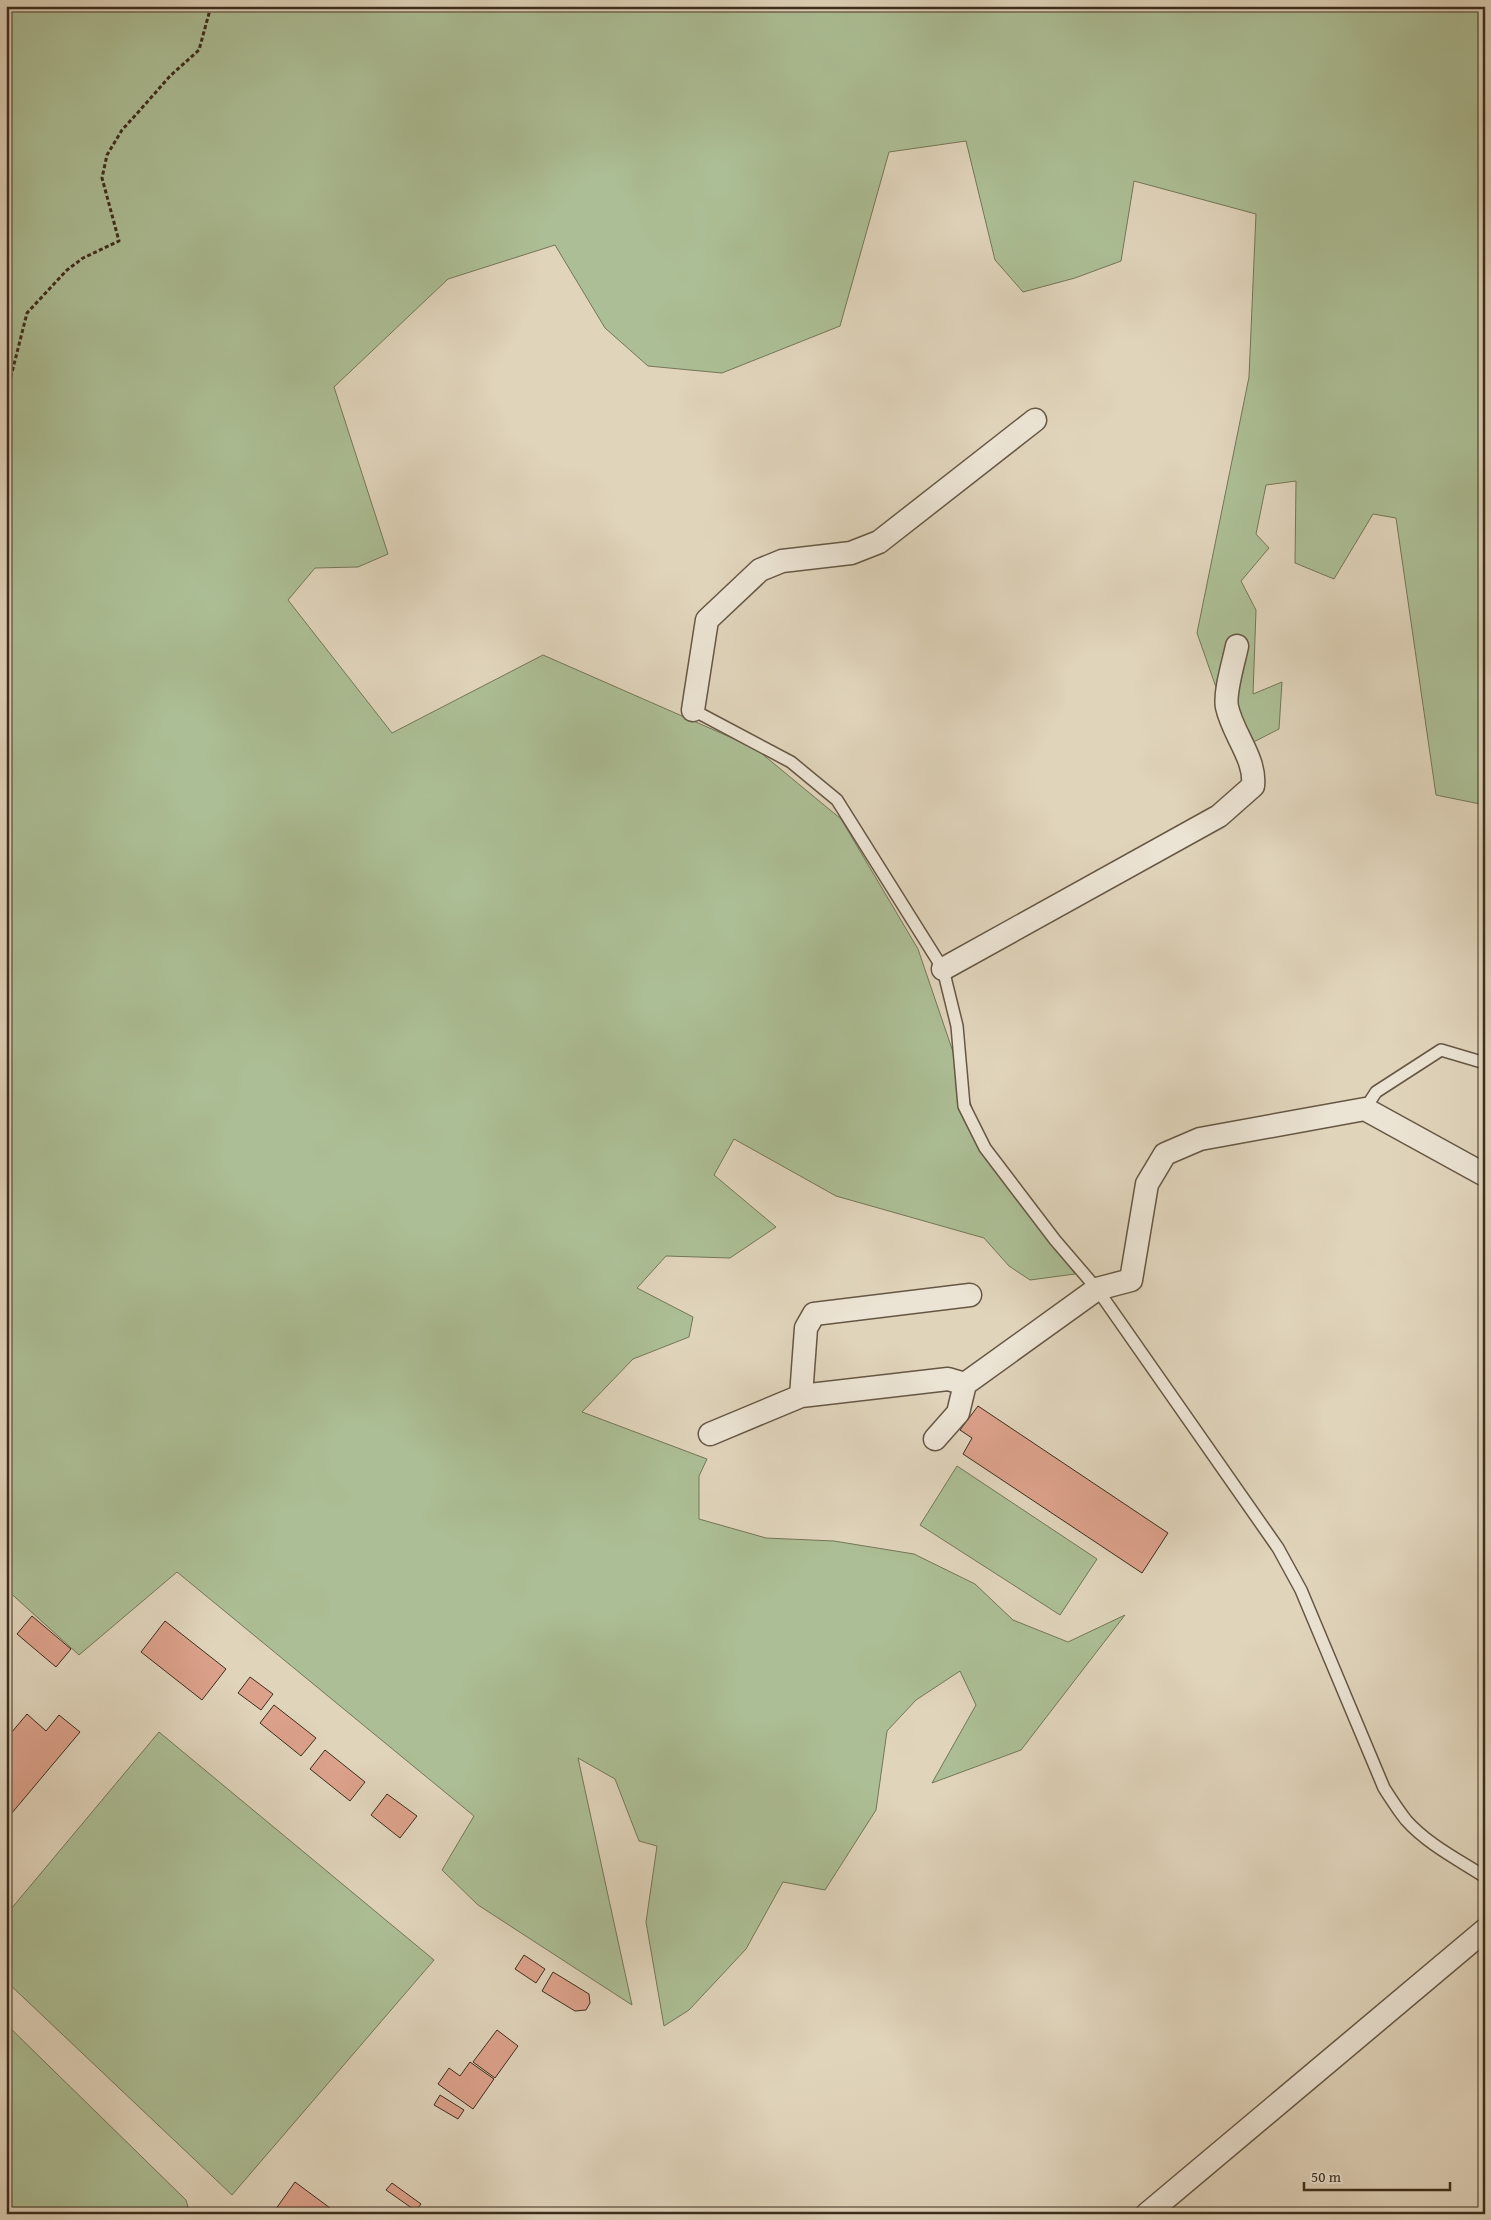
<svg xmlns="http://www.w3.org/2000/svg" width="1491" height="2220" viewBox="0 0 1491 2220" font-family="'Gentium Book Plus',serif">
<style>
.green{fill:#acbe95;stroke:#747658}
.building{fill:#dca18b;stroke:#3d2d1c}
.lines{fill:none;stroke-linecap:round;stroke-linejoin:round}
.service-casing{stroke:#665744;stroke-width:14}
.minor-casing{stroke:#665744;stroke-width:25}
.path{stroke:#3d2d1c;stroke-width:3;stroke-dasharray:4 2.5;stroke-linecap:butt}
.service{stroke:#ebe3d3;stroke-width:11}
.minor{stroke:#ebe3d3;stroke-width:22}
</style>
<rect width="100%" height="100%" fill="#e0d4bb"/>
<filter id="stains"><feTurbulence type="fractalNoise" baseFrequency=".004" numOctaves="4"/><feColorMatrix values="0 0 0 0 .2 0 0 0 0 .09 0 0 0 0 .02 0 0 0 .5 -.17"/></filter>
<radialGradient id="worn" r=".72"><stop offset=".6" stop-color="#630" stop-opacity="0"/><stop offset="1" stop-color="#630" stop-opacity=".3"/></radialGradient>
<!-- green -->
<path class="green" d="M 6,6 L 1485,6 L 1485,805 L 1436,795 L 1396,518 L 1373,514 L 1334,579 L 1295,563 L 1296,481 L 1266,485 L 1256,534 L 1269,548 L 1241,581 L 1256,610 L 1253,694 L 1282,682 L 1279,729 L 1238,750 L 1197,633 L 1249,377 L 1256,214 L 1134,181 L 1121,261 L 1075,278 L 1023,292 L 995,260 L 966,141 L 889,152 L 840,326 L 722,373 L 648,366 L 605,328 L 555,245 L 448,279 L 334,387 L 388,554 L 358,567 L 315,568 L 288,600 L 392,733 L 543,655 L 755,748 L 841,819 L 918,949 L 986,1149 L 1075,1274 L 1030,1280 L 1009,1266 L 984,1238 L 836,1196 L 734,1139 L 714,1175 L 776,1227 L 730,1258 L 666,1256 L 637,1288 L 693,1317 L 689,1337 L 633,1359 L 582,1412 L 707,1459 L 699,1476 L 699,1519 L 766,1538 L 834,1541 L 914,1554 L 975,1584 L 1013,1620 L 1068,1642 L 1125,1615 L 1021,1750 L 932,1783 L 976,1705 L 960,1671 L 916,1700 L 887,1731 L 876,1810 L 825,1890 L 783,1882 L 746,1949 L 689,2010 L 664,2026 L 646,1922 L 657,1846 L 639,1841 L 615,1779 L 578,1758 L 632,2005 L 478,1905 L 442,1870 L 474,1816 L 177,1572 L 79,1655 L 6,1589 Z
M 957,1466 L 1097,1559 L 1060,1615 L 920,1525 Z
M 159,1732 L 434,1960 L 232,2195 L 6,1981 L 6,1915 Z
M 6,2024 L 186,2200 L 190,2214 L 6,2214 Z"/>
<!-- building -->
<path class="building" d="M 978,1406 L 1168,1533 L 1142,1573 L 963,1454 L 972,1438 L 960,1430 Z
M 32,1616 L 71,1649 L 56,1667 L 17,1634 Z
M 165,1621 L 226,1669 L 202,1700 L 141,1652 Z
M 250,1677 L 273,1694 L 261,1710 L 238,1693 Z
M 274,1705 L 316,1738 L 301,1756 L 260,1723 Z
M 27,1714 L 46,1731 L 59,1715 L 80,1732 L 6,1820 L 6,1739 Z
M 325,1750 L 365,1782 L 350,1801 L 310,1769 Z
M 387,1794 L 417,1816 L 400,1838 L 371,1815 Z
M 524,1955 L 545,1969 L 536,1983 L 515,1969 Z
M 553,1972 L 589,1994 L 590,2003 L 586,2010 L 575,2011 L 542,1991 Z
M 497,2030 L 518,2046 L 495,2078 L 473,2062 Z
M 470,2062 L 494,2079 L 473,2109 L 438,2084 L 449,2068 L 460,2076 Z
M 440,2095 L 464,2110 L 458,2119 L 434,2105 Z
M 295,2182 L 330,2208 L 326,2214 L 273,2213 Z
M 392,2183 L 421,2204 L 416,2211 L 386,2190 Z"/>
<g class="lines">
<defs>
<path id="service" d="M 693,710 L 791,762 L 837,800 L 943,969 L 957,1026 L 964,1106 L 985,1148 L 1055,1240 L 1097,1289 L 1278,1548 L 1301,1590 L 1384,1788 C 1391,1799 1398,1810 1406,1820 C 1427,1844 1459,1860 1485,1877
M 1365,1109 L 1376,1092 L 1441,1050 L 1485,1063"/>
<path id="minor" d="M 693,710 L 707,620 L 760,570 L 782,561 L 851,553 L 879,542 L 1035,420
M 943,969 L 1219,816 L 1253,786 C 1256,758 1233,735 1227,707 C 1224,693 1234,661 1237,646
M 801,1396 L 806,1328 L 814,1314 L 970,1295
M 710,1434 L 801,1396 L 948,1379 L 965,1384
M 935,1439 L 958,1413 L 965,1384 L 1097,1289 L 1131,1280 L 1147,1184 L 1165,1154 L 1200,1139 L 1365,1109 L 1485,1175
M 1147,2214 L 1485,1930"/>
</defs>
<!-- service casing -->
<use href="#service" class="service-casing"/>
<!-- minor casing -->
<use href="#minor" class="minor-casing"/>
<!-- path -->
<path class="path" d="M 6,396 L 27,313 L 67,270 L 83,258 L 119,241 L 102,178 L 107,155 L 122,130 L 141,109 L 170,76 L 199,50 L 211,6"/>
<!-- service -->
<use href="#service" class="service"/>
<!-- minor -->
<use href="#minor" class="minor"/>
</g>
<!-- margin -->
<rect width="1491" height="2220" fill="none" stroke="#e0d4bb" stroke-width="25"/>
<rect x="8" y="8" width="1476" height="2205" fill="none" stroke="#3d2d1c" stroke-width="2.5"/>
<rect x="12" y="12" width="1466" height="2195" fill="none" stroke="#3d2d1c"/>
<!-- scale -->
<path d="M1304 2182v8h146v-8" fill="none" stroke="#3d2d1c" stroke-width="2.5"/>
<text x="1311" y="2182" font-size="15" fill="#3d2d1c" stroke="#ebe3d3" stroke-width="4" paint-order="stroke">50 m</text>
<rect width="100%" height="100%" filter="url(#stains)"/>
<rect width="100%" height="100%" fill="url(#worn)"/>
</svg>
